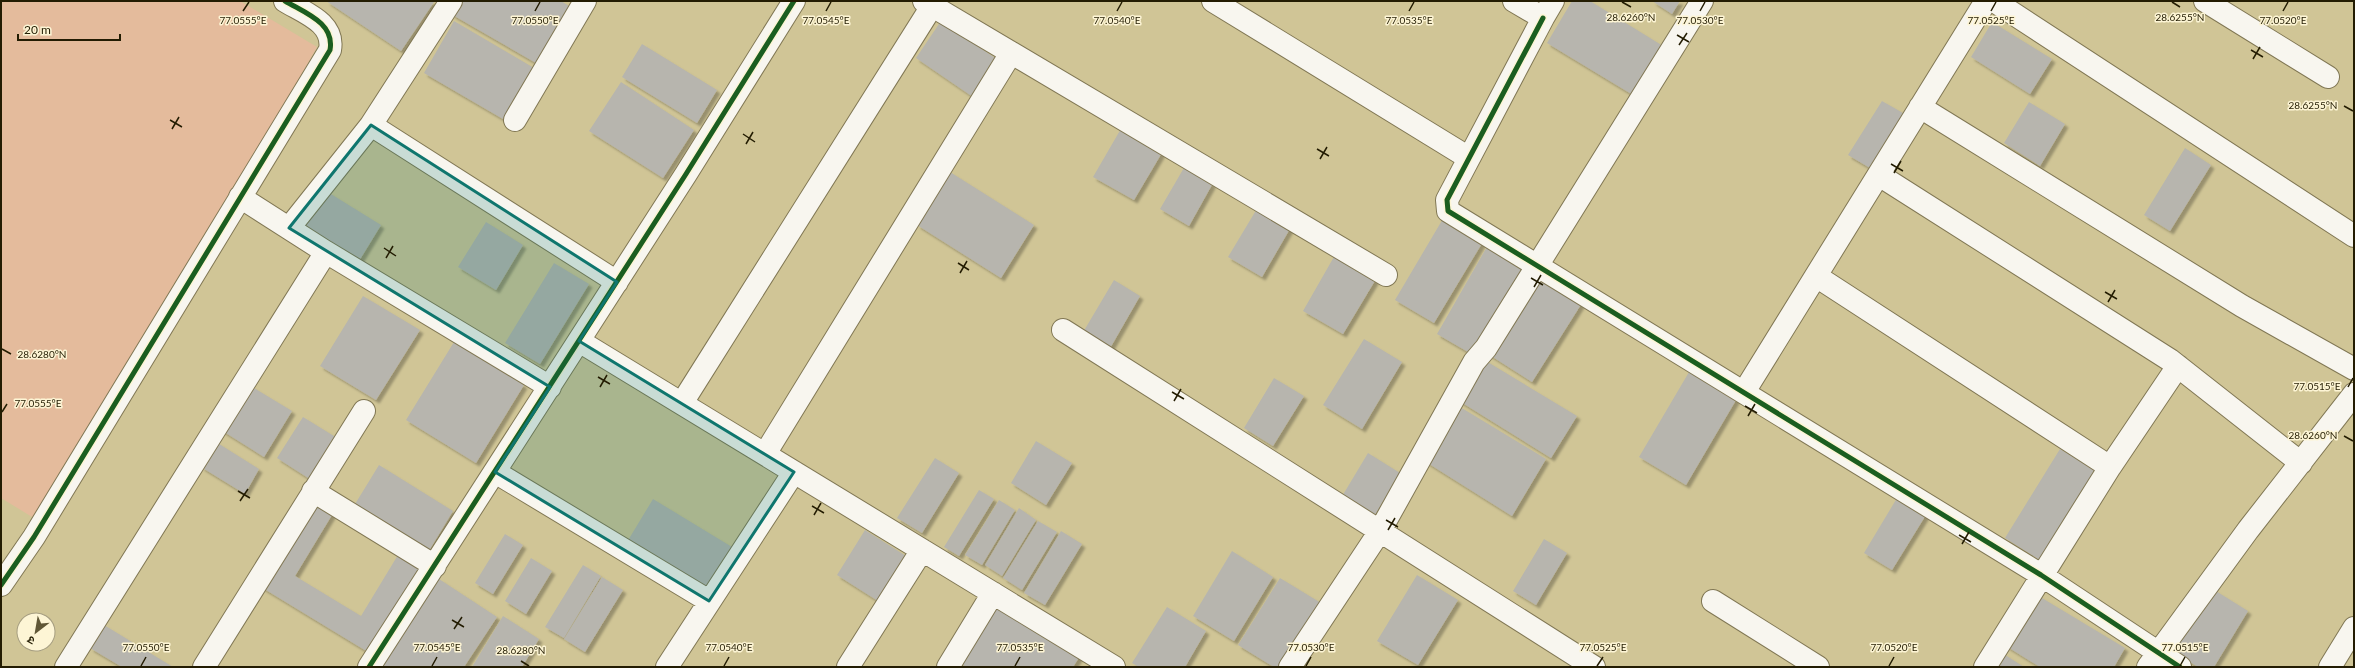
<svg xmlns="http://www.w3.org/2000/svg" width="2355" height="668" viewBox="0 0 2355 668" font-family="Lato,'Noto Sans Devanagari',sans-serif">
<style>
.green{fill:#e4bb9c}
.building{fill:#b7b5ae;filter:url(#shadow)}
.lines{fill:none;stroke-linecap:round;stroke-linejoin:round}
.street-casing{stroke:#807754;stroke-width:24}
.street{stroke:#f8f6ef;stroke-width:22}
.cycleway-casing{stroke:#fdf5d5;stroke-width:8}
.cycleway{stroke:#1b5e20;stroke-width:5}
.marked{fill:#0f766e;fill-opacity:0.2;stroke:#0f766e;stroke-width:3;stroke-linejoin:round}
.ticks{fill:none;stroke:#231c02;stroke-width:1.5}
.ticks-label{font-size:10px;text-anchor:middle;fill:#231c02;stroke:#fdf5d5;stroke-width:3;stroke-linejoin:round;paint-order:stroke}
</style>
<defs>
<filter id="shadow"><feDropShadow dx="3.5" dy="3.5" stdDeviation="1" flood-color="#0004"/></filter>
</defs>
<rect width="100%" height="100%" fill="#d0c596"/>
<!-- green -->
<path class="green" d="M 1,1 L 240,1 L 317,47 L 47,526 L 1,498 Z"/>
<!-- building -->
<path class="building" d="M 326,1 L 432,1 L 434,2 L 401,51 Z
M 459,1 L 561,1 L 569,6 L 536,63 L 451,14 Z
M 1572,1 L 1590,1 L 1663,46 L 1633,95 L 1547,43 Z
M 1652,1 L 1680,1 L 1672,14 Z
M 454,21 L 534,68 L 503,119 L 424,73 Z
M 941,21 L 998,60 L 973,97 L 916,58 Z
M 1992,22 L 2052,59 L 2030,94 L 1971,57 Z
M 642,44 L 717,90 L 697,123 L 622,77 Z
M 621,82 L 694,130 L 663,178 L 589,131 Z
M 1882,101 L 1903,113 L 1870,168 L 1848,155 Z
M 2029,102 L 2065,124 L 2040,166 L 2004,143 Z
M 1122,127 L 1163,151 L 1134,200 L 1093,177 Z
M 2185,148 L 2211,165 L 2170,231 L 2144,215 Z
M 1185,166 L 1213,183 L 1189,226 L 1160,209 Z
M 950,172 L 1034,225 L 1001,278 L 917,225 Z
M 326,191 L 381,225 L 359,261 L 304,227 Z
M 1258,207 L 1291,227 L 1262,277 L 1228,257 Z
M 1444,217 L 1484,240 L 1434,323 L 1395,300 Z
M 486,222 L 523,245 L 496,290 L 458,267 Z
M 1488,245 L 1526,267 L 1475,356 L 1437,334 Z
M 1335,255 L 1376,279 L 1343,334 L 1303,311 Z
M 554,263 L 589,284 L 540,364 L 505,343 Z
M 1538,275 L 1582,303 L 1532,382 L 1488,354 Z
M 1114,280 L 1140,296 L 1109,350 L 1082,334 Z
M 363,296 L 420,330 L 376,400 L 320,366 Z
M 1364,339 L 1402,362 L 1362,429 L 1323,405 Z
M 454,342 L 524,385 L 476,463 L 406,420 Z
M 1481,358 L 1577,416 L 1551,458 L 1456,399 Z
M 1692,367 L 1739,395 L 1686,485 L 1639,457 Z
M 1274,378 L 1304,396 L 1273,446 L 1244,428 Z
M 249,385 L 292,411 L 264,457 L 221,430 Z
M 1460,407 L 1546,459 L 1512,516 L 1426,462 Z
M 303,417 L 342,441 L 316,483 L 277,458 Z
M 1036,441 L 1072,463 L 1046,505 L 1011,483 Z
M 216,442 L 259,469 L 245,494 L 201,467 Z
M 2060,449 L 2098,472 L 2043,562 L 2005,538 Z
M 1368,453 L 1400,473 L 1373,518 L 1341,498 Z
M 935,458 L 959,473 L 922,533 L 897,518 Z
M 379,465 L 453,511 L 427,554 L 352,509 Z
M 979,490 L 994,499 L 959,556 L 944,547 Z
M 1900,493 L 1929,510 L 1892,570 L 1864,553 Z
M 315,498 L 335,510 L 295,576 L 361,616 L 401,550 L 422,563 L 368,652 L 261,587 Z
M 653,499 L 732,547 L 706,590 L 627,542 Z
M 999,500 L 1015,510 L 982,565 L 965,555 Z
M 1019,508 L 1036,520 L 1002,576 L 985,565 Z
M 1038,521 L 1057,532 L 1022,590 L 1003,578 Z
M 865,530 L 906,556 L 878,601 L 837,575 Z
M 1061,531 L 1082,544 L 1045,605 L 1024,593 Z
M 505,534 L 523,545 L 493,594 L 475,583 Z
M 1544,539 L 1567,553 L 1536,605 L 1513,591 Z
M 1232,551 L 1273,577 L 1234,641 L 1193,616 Z
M 531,558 L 552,571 L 526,614 L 505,601 Z
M 583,565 L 601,576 L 564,638 L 545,627 Z
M 1417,575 L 1458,600 L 1418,665 L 1377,641 Z
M 602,577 L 623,590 L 585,652 L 564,639 Z
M 1280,578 L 1321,603 L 1282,667 L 1274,667 L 1238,645 Z
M 439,579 L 497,617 L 464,667 L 381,667 Z
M 2211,588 L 2248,611 L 2214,667 L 2198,667 L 2172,651 Z
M 2037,595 L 2125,648 L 2114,667 L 2040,667 L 2006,646 Z
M 995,604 L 1080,656 L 1073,667 L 966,667 L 959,662 Z
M 1167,607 L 1206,631 L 1185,667 L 1139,667 L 1132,663 Z
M 503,616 L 539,639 L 522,667 L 472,667 Z
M 104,625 L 173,667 L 122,667 L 90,648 Z
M 2002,653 L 2024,667 L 1994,667 Z"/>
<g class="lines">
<defs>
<path id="street" d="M 924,1 L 1386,275
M 1213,1 L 1469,158
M 1514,1 L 1543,18 L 1553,1
M 1994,1 L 2354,236
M 2205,1 L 2328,77
M 1543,18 L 1447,200 L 1448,211 L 2041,575 L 2180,667
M 1920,107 L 2242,306 L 2354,369
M 515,120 L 585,1
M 371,125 L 617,282
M 1879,175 L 2170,360 L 2301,463
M 240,197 L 326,252 L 550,387
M 289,228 L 371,125 L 451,1
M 1816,276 L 2110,467
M 1063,330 L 1594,667
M 579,341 L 1114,667
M 1744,392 L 1986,1
M 682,403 L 932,6
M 765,454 L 1011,53
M 495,472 L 709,601
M 313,491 L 435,566
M 1,585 L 34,537 L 330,50 C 335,23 305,13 285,1
M 1713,601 L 1818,667
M 66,667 L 326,252
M 204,667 L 364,411
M 369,667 L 686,174 L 794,1
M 667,667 L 794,472
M 848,667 L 922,550
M 948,667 L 993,593
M 1290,667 L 1380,531 L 1474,362 L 1486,348 L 1702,1
M 1985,667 L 2110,467 L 2178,366
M 2148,667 L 2248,530 L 2354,394
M 2330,667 L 2354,628"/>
</defs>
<!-- street casing -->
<use href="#street" class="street-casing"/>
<!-- street -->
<use href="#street" class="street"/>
<defs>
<path id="cycleway" d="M 1543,18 L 1447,200 L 1448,211 L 2041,575 L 2180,667
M 1,585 L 34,537 L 330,50 C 335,23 305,13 285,1
M 369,667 L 686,174 L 794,1"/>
</defs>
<!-- cycleway casing -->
<use href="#cycleway" class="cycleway-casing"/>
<!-- cycleway -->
<use href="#cycleway" class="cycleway"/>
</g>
<!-- marked area -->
<path class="marked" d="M 371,125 L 617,282 L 579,341 L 794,472 L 709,601 L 495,472 L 550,387 L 289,228 Z"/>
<!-- ticks -->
<path class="ticks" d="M 1622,2 L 1631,7M 2172,2 L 2180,7M 243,11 L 249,2M 535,11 L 540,2M 826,11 L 831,2M 1117,11 L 1122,2M 1409,11 L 1414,2M 1700,11 L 1705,2M 1991,11 L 1996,2M 2283,11 L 2288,2M 1677,35 L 1689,42M 1679,45 L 1687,33M 2251,50 L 2263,57M 2253,59 L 2260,47M 2344,106 L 2353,111M 170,120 L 182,127M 172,129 L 179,117M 743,134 L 755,142M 746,144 L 753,132M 1317,149 L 1329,156M 1320,159 L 1327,147M 1891,164 L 1903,171M 1894,173 L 1901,161M 384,248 L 396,256M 386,258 L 393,246M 958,263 L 969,270M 960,273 L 967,261M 1531,278 L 1543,285M 1534,287 L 1541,275M 2105,292 L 2117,299M 2108,302 L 2115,290M 2,349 L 11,354M 598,377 L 610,384M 600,387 L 607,375M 2348,387 L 2353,378M 1172,392 L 1184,399M 1174,401 L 1181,389M 1745,406 L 1757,413M 2,412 L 7,404M 1748,416 L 1755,404M 2344,436 L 2353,441M 238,491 L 250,498M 240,501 L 248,489M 812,506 L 824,513M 814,515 L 821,503M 1386,520 L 1398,527M 1388,530 L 1395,518M 1959,535 L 1971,542M 1962,544 L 1969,532M 452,620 L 464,627M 454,629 L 462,617M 521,661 L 529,666M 141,666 L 146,657M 432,666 L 437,657M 724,666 L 729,657M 1015,666 L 1020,657M 1306,666 L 1311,657M 1597,666 L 1603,657M 1889,666 L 1894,657M 2180,666 L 2185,657"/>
<g class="ticks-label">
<text x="2180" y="21">28.6255°N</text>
<text x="1631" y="21">28.6260°N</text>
<text x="535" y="24">77.0550°E</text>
<text x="1409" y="24">77.0535°E</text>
<text x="1700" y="24">77.0530°E</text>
<text x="1991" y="24">77.0525°E</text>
<text x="2283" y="24">77.0520°E</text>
<text x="243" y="24">77.0555°E</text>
<text x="826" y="24">77.0545°E</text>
<text x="1117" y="24">77.0540°E</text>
<text x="2313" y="109">28.6255°N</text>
<text x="42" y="358">28.6280°N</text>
<text x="2317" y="390">77.0515°E</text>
<text x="38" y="407">77.0555°E</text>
<text x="2313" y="439">28.6260°N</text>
<text x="146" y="651">77.0550°E</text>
<text x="437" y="651">77.0545°E</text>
<text x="729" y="651">77.0540°E</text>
<text x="1020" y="651">77.0535°E</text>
<text x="1311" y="651">77.0530°E</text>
<text x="1603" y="651">77.0525°E</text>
<text x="1894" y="651">77.0520°E</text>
<text x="2185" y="651">77.0515°E</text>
<text x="521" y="654">28.6280°N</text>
</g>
<!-- border -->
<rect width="2355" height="668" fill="none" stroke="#231c02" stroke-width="4"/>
<!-- north arrow -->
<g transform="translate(36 632) rotate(211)"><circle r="19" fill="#fdf5d5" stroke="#a69e81"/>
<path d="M0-3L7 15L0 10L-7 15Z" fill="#605736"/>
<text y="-6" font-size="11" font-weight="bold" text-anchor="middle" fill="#231c02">उ</text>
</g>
<!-- scale -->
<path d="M18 34v6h102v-6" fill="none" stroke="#231c02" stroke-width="2"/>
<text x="24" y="34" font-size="12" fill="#231c02" stroke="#fdf5d5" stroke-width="3" paint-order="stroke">20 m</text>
</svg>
